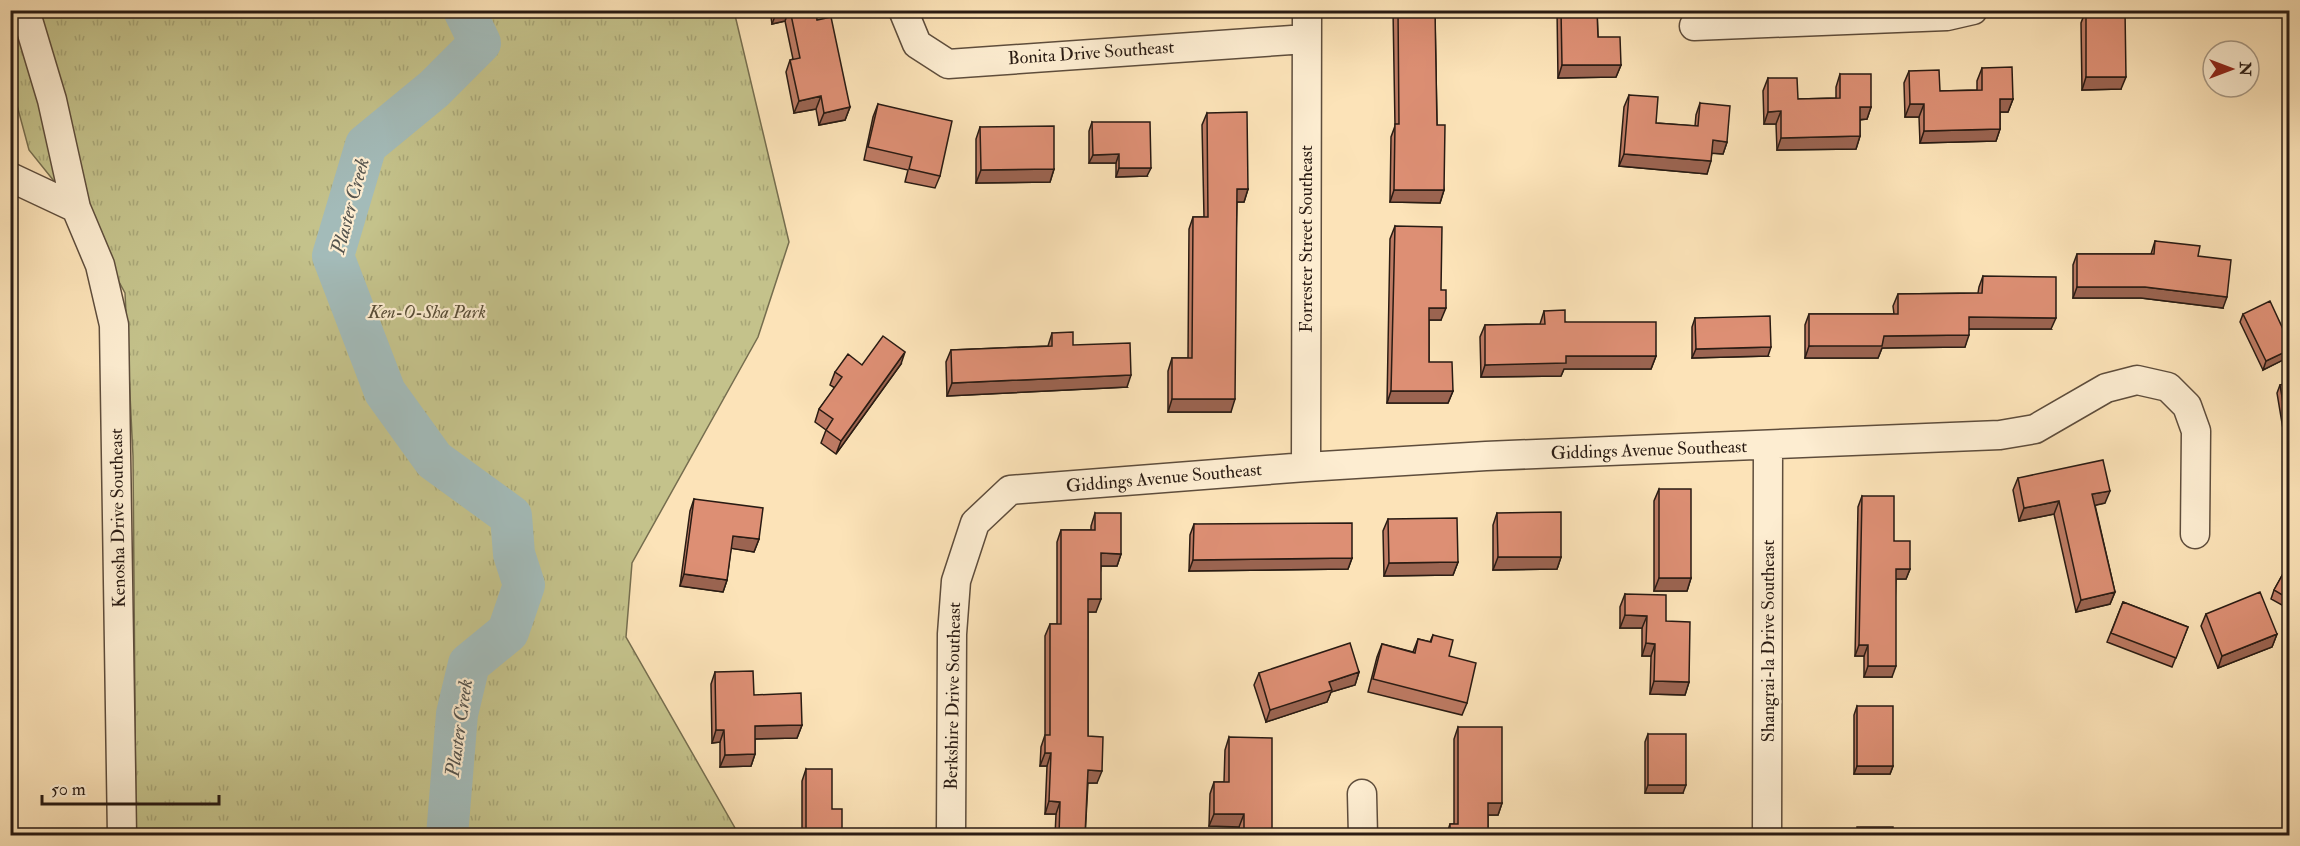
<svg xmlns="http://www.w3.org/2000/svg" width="2300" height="846" viewBox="0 0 2300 846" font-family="'IM FELL Double Pica',serif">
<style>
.park{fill:url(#park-tufts);stroke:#766e4f;stroke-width:1.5}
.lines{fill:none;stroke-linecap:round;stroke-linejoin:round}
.river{stroke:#a3bbb9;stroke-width:42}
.minor-casing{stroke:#5e4d3c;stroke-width:31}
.minor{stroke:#fdedd1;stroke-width:28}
.wall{fill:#be7b64;stroke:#291b13;stroke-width:1.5}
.shaded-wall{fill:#9b6451;stroke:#291b13;stroke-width:1.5}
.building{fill:#dd8f74;stroke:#291b13;stroke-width:1.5}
.labels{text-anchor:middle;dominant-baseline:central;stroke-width:4.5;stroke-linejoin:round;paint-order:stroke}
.street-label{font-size:18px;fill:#291b13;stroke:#fdedd1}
.park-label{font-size:18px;font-style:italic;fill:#584d37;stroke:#fdedd1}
.water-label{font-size:20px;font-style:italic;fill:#54534d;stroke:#fdedd1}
</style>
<defs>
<pattern id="park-tufts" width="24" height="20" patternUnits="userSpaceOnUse" patternTransform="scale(1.5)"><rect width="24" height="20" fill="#c4c28b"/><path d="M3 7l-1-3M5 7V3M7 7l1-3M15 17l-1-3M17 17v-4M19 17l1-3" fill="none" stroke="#a8a677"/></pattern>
</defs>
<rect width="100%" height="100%" fill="#fce3b8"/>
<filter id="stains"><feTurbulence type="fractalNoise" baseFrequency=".00333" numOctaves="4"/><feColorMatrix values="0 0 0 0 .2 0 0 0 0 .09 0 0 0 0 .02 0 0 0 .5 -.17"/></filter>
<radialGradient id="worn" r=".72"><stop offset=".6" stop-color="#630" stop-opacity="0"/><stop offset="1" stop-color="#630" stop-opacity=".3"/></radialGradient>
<!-- park -->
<path class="park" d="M 10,11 L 734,11 L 789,242 L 758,337 L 632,563 L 626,637 L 739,835 L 136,835 L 133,456 L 125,293 L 86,221 L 29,150 L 11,83 Z"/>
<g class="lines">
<!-- river -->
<path class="river" d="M 447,836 L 457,714 L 469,664 L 508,632 L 524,585 L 514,554 L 511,516 L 434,460 L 385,392 L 333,256 L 366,145 L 434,89 L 480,43 L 464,10"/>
<defs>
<path id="minor" d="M 25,10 L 52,100 L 76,208 L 100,265 L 114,325 L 122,836
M 903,10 L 917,44 L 948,64 L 1306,39
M 1694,26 L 1947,16 L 1973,10
M 10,177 L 76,208
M 1306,467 L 1307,10
M 1362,794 L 1363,836
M 951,836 L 952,634 L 956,581 L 975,523 L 1010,490 L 1306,467 L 1486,456 L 2000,435 L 2035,429 L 2106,388 L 2137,380 L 2168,387 L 2187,406 L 2196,431 L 2195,534
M 1767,836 L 1768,446"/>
</defs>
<!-- minor casing -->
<use href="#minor" class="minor-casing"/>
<!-- minor -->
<use href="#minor" class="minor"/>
</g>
<!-- wall -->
<path class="wall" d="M 770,10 L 815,10 L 817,20 L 850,107 L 845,120 L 819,125 L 816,109 L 794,113 L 786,72 L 790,60 L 793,59 L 785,21 L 772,24 Z
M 1393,10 L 1439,10 L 1437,16 L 1435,16 L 1437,125 L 1444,190 L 1440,203 L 1390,202 L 1391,137 L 1395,126 Z
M 1557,10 L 1597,10 L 1598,37 L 1621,65 L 1616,77 L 1558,78 Z
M 2086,10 L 2121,89 L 2082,90 L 2081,23 Z
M 1982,68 L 2013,99 L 2008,112 L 2000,112 L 2000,129 L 1996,141 L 1920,143 L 1919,117 L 1905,117 L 1904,83 L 1909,71 L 1940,91 L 1977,90 L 1977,81 Z
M 1840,74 L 1871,107 L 1867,119 L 1860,120 L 1860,136 L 1856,149 L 1777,150 L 1776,124 L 1764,124 L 1763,91 L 1768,78 L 1798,99 L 1836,98 L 1836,87 Z
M 1629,95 L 1656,123 L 1695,126 L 1696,115 L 1700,103 L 1727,142 L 1723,154 L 1712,153 L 1707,174 L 1619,166 L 1624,107 Z
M 878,104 L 940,176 L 935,188 L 905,182 L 908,170 L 864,160 L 873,117 Z
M 1207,113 L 1248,189 L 1244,202 L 1237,202 L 1231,412 L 1168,412 L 1168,371 L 1172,358 L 1188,358 L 1189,229 L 1193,217 L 1204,217 L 1202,125 Z
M 1092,122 L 1147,176 L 1116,177 L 1116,163 L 1089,163 L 1089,131 Z
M 980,127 L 1054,169 L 1050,182 L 976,183 L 976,139 Z
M 1395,226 L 1441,290 L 1441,320 L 1429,320 L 1429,362 L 1453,391 L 1448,403 L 1387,403 L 1390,239 Z
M 2155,241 L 2198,256 L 2223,308 L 2141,298 L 2073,298 L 2073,265 L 2077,254 L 2151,254 Z
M 1983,276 L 2051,329 L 1969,329 L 1965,347 L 1882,348 L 1878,358 L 1805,358 L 1805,325 L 1809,314 L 1894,314 L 1893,306 L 1898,294 L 1978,293 L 1979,287 Z
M 1544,311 L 1565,322 L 1656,356 L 1651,369 L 1564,369 L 1561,376 L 1481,377 L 1480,337 L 1485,325 L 1540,324 Z
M 2243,314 L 2289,357 L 2263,370 L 2240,322 Z
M 1695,318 L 1768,356 L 1692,358 L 1692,327 Z
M 1052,333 L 1073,345 L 1127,387 L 947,396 L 946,362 L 951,350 L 1048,346 Z
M 901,364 L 836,454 L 821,443 L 826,430 L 815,422 L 819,409 L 835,388 L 830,385 L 835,372 L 862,365 Z
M 2289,383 L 2289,465 L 2277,393 L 2280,385 Z
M 2018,478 L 2105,503 L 2095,505 L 2115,592 L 2110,604 L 2076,612 L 2054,514 L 2019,521 L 2013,490 Z
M 1659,489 L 1691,578 L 1687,591 L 1654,591 L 1654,501 Z
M 1862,496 L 1894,541 L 1910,569 L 1906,579 L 1896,579 L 1892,677 L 1864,677 L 1864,656 L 1855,656 L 1858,507 Z
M 694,499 L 759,539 L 754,552 L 731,548 L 727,580 L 723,592 L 680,586 L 690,511 Z
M 1095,513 L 1121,554 L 1117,566 L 1101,566 L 1096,612 L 1088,612 L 1088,736 L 1097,783 L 1088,783 L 1085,836 L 1055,836 L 1056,814 L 1045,814 L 1047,766 L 1040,766 L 1041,747 L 1045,735 L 1045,636 L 1050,624 L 1057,624 L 1057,542 L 1061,530 L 1091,530 L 1091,526 Z
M 1497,513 L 1561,557 L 1557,569 L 1493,570 L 1493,525 Z
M 1388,519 L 1458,562 L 1453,575 L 1384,576 L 1383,531 Z
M 1194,524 L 1352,558 L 1348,569 L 1189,571 L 1190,535 Z
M 2289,563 L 2289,609 L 2271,599 L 2274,590 Z
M 1625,594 L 1666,621 L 1689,682 L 1685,695 L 1650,694 L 1651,656 L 1642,656 L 1642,628 L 1620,628 L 1620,607 Z
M 2123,602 L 2188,627 L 2172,667 L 2107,642 Z
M 2206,614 L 2277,634 L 2272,647 L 2218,668 L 2201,626 Z
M 1433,635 L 1449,656 L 1467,703 L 1462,715 L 1368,692 L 1377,657 L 1382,644 L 1413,652 L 1418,639 L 1430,642 Z
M 715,672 L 754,695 L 802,725 L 797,738 L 755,739 L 755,754 L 751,766 L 720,767 L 720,742 L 712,743 L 711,684 Z
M 1359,672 L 1355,685 L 1331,692 L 1327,702 L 1266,722 L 1254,685 L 1259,673 Z
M 1857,706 L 1893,766 L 1890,774 L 1854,774 L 1854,715 Z
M 1458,727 L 1502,803 L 1498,815 L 1488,815 L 1488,836 L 1446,836 L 1450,824 L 1454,824 L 1454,739 Z
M 1648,734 L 1683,793 L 1645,793 L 1645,742 Z
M 1229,737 L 1272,836 L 1239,836 L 1239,827 L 1209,826 L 1210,794 L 1214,782 L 1224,782 L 1225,750 Z
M 806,769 L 832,809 L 842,836 L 802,836 L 802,781 Z"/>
<!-- shaded-wall -->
<path class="shaded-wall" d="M 780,10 L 789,10 L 785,21 L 772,24 L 777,11 Z
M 1562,65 L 1621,65 L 1616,77 L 1558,78 Z
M 2086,77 L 2126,77 L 2121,89 L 2082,90 Z
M 821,96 L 816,109 L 794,113 L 799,101 Z
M 2000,99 L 2013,99 L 2008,112 L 1995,112 Z
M 1910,104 L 1924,104 L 1919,117 L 1905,117 Z
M 850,107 L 845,120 L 819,125 L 824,113 Z
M 1860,107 L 1871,107 L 1867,119 L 1855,120 Z
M 1781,111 L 1776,124 L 1764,124 L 1768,112 Z
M 2000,129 L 1996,141 L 1920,143 L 1924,131 Z
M 1860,136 L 1856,149 L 1777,150 L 1781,138 Z
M 1713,140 L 1727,142 L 1723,154 L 1708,153 Z
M 1119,154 L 1116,163 L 1089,163 L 1093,155 Z
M 1624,154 L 1711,161 L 1707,174 L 1619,166 Z
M 1119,168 L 1151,168 L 1147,176 L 1116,177 Z
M 1054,169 L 1050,182 L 976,183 L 981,170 Z
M 1237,189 L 1248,189 L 1244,202 L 1232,202 Z
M 1394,190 L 1444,190 L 1440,203 L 1390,202 Z
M 2077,287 L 2145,287 L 2227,297 L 2223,308 L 2141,298 L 2073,298 Z
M 1429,308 L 1446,308 L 1441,320 L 1424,320 Z
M 1969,317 L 2056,318 L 2051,329 L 1965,329 Z
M 1969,335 L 1965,347 L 1882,348 L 1878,358 L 1805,358 L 1809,346 L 1884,336 Z
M 1771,347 L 1768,356 L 1692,358 L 1696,349 Z
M 2289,350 L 2289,357 L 2263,370 L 2266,361 Z
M 905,352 L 901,364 L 836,454 L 841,441 Z
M 1566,356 L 1656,356 L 1651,369 L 1564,369 L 1561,376 L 1481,377 L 1485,365 Z
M 1131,375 L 1127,387 L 947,396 L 952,383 Z
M 1391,391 L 1453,391 L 1448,403 L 1387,403 Z
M 1172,399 L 1235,399 L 1231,412 L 1168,412 Z
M 2110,491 L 2105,503 L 2088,507 L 2092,494 Z
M 2059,501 L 2054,514 L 2019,521 L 2024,508 Z
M 733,536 L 759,539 L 754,552 L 729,548 Z
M 1101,553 L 1121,554 L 1117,566 L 1096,566 Z
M 1498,557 L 1561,557 L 1557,569 L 1493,570 Z
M 1352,558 L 1348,569 L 1189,571 L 1193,560 Z
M 1458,562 L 1453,575 L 1384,576 L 1389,563 Z
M 1896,569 L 1910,569 L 1906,579 L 1892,579 Z
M 684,574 L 727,580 L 723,592 L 680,586 Z
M 1659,578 L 1691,578 L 1687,591 L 1654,591 Z
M 2115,592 L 2110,604 L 2076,612 L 2081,600 Z
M 1088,599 L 1101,599 L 1096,612 L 1084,612 Z
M 1625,615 L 1647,616 L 1642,628 L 1620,628 Z
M 2277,634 L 2272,647 L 2218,668 L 2222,656 Z
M 1646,643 L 1655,644 L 1651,656 L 1642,656 Z
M 1859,645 L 1868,645 L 1864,656 L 1855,656 Z
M 1868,666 L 1896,666 L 1892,677 L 1864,677 Z
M 1359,672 L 1355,685 L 1331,692 L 1327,702 L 1266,722 L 1270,710 L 1329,682 Z
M 1654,681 L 1689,682 L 1685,695 L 1650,694 Z
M 802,725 L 797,738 L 750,739 L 755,726 Z
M 716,730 L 724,730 L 720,742 L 712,743 Z
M 1045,753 L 1051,753 L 1047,766 L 1040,766 Z
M 755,754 L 751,766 L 720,767 L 725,755 Z
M 1857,766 L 1893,766 L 1890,774 L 1854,774 Z
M 1088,770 L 1102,771 L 1097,783 L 1084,783 Z
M 1648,785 L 1686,785 L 1683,793 L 1645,793 Z
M 1049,801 L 1060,802 L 1056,814 L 1045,814 Z
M 1488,803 L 1502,803 L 1498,815 L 1483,815 Z
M 1214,814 L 1244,814 L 1239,827 L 1209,826 Z"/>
<!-- building -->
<path class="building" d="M 790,10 L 815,10 L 817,20 L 831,17 L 850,107 L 824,113 L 821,96 L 799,101 L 790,60 L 800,58 Z
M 1398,10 L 1435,10 L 1437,125 L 1445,125 L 1444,190 L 1394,190 L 1395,124 L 1399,124 Z
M 1561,10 L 1597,10 L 1598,37 L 1620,37 L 1621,65 L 1562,65 Z
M 2086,10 L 2125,10 L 2126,77 L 2086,77 Z
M 2012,67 L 2013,99 L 2000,99 L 2000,129 L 1924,131 L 1924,104 L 1910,104 L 1909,71 L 1939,70 L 1940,91 L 1982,90 L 1982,68 Z
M 1840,74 L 1871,74 L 1871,107 L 1860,107 L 1860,136 L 1781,138 L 1781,111 L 1768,112 L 1768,78 L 1797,78 L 1798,99 L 1840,98 Z
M 1629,95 L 1658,97 L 1656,123 L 1698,126 L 1700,103 L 1730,106 L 1727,142 L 1713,140 L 1711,161 L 1624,154 Z
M 878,104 L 952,121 L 940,176 L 909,169 L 912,157 L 868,147 Z
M 1247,112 L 1248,189 L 1237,189 L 1235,399 L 1172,399 L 1172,358 L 1192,358 L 1193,217 L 1208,217 L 1207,113 Z
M 1092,122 L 1150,122 L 1151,168 L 1119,168 L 1119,154 L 1093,155 Z
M 1054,126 L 1054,169 L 981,170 L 980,127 Z
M 1395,226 L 1442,227 L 1441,290 L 1446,290 L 1446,308 L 1429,308 L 1429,362 L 1452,362 L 1453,391 L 1391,391 Z
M 2155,241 L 2200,246 L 2198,256 L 2231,260 L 2227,297 L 2145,287 L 2077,287 L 2077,254 L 2154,254 Z
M 1983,276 L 2056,277 L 2056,318 L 1969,317 L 1969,335 L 1884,336 L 1882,346 L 1809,346 L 1809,314 L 1898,314 L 1898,294 L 1982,293 Z
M 2270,301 L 2289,342 L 2289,350 L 2266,361 L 2243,314 Z
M 1565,310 L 1565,322 L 1656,322 L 1656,356 L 1566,356 L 1566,363 L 1485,365 L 1485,325 L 1545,324 L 1544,311 Z
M 11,313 L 13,355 L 10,356 L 10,313 Z
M 1770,316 L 1771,347 L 1696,349 L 1695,318 Z
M 1073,332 L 1073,345 L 1130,343 L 1131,375 L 952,383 L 951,350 L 1052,346 L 1052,333 Z
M 883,336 L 905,352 L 841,441 L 826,430 L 833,419 L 819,409 L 842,377 L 835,372 L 848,354 L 862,365 Z
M 2289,383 L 2289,438 L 2280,385 Z
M 2103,460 L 2110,491 L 2092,494 L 2115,592 L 2081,600 L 2059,501 L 2024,508 L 2018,478 Z
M 1659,489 L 1691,489 L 1691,578 L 1659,578 Z
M 1862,496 L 1894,496 L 1894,541 L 1910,541 L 1910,569 L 1896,569 L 1896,666 L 1868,666 L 1868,645 L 1859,645 Z
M 694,499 L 763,508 L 759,539 L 733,536 L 727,580 L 684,574 Z
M 1561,512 L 1561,557 L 1498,557 L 1497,513 Z
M 1095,513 L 1121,513 L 1121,554 L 1101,553 L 1101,599 L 1088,599 L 1088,736 L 1103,737 L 1102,771 L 1088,770 L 1085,836 L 1059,836 L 1060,802 L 1049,801 L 1051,753 L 1045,753 L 1045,735 L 1050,735 L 1050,624 L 1061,624 L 1061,530 L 1095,530 Z
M 1457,518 L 1458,562 L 1389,563 L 1388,519 Z
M 1352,523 L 1352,558 L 1193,560 L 1194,524 Z
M 2289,563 L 2289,599 L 2274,590 Z
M 2260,592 L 2277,634 L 2222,656 L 2206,614 Z
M 1625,594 L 1666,595 L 1666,621 L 1690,622 L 1689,682 L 1654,681 L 1655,644 L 1646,643 L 1647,616 L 1625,615 Z
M 2123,602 L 2188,627 L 2176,658 L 2111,633 Z
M 1433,635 L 1453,640 L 1449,656 L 1476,663 L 1467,703 L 1373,679 L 1382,644 L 1415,653 L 1418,639 L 1431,642 Z
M 1350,643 L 1359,672 L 1329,682 L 1332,690 L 1270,710 L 1259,673 Z
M 753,671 L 754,695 L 801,693 L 802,725 L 755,726 L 755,754 L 725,755 L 724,730 L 716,730 L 715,672 Z
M 1857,706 L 1893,706 L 1893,766 L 1857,766 Z
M 1458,727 L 1502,727 L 1502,803 L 1488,803 L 1488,836 L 1450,836 L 1450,824 L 1458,824 Z
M 1648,734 L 1686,734 L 1686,785 L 1648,785 Z
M 1229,737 L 1272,738 L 1272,836 L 1244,836 L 1244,814 L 1214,814 L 1214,782 L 1229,782 Z
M 806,769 L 832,769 L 832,809 L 842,809 L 842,836 L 806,836 Z
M 1857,827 L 1893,827 L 1893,836 L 1857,836 Z
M 1650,830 L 1685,831 L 1685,836 L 1650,836 Z"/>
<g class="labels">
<!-- street labels -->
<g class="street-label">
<text transform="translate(1091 53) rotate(-4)">Bonita Drive Southeast</text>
<text transform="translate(1306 239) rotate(-90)">Forrester Street Southeast</text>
<text transform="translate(1649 450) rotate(-2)">Giddings Avenue Southeast</text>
<text transform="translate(1164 478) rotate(-5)">Giddings Avenue Southeast</text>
<text transform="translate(118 518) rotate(-91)">Kenosha Drive Southeast</text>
<text transform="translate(1768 641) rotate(-90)">Shangrai-la Drive Southeast</text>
<text transform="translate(953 696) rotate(-89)">Berkshire Drive Southeast</text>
</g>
<!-- park labels -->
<g class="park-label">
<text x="427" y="312">Ken-O-Sha Park</text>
</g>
<!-- water labels -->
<g class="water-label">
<text transform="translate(350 206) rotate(-75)">Plaster Creek</text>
<text transform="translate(459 728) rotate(-82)">Plaster Creek</text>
</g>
</g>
<!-- margin -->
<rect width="2300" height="846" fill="none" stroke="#fce3b8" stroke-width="36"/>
<rect x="12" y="12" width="2276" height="822" fill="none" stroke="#291b13" stroke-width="3"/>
<rect x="18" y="18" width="2264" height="810" fill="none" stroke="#291b13" stroke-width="1.5"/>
<!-- north arrow -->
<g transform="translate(2231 69) rotate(90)"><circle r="28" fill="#fdedd1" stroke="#a89985" stroke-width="1.5"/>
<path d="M0-4.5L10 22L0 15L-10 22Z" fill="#8f2418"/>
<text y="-9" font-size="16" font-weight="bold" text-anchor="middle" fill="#291b13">N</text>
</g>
<!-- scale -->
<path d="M42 795v9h177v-9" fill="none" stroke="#291b13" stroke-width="3"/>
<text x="51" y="795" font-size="18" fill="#291b13" stroke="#fdedd1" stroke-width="4.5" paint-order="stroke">50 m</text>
<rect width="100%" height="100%" filter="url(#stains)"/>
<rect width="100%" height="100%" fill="url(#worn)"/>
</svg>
